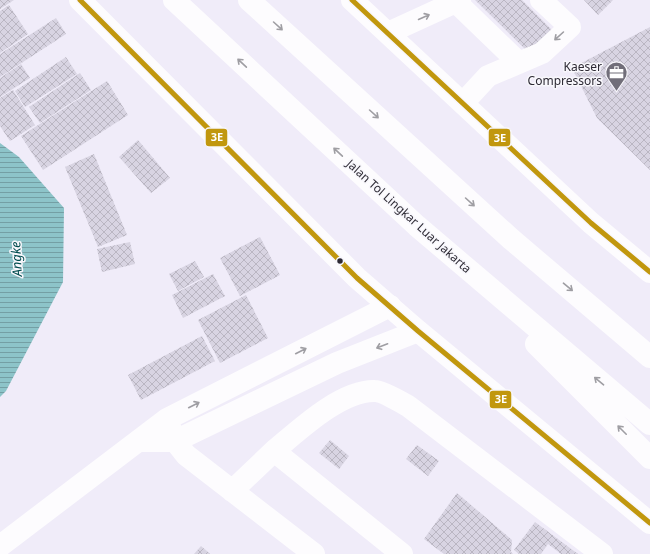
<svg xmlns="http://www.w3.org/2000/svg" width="650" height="554" viewBox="0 0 650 554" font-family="'Noto Sans',sans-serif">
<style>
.water{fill:url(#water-rules)}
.building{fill:url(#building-cross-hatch)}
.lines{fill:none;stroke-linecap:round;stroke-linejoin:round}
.minor{stroke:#fdfcfe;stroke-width:22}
.major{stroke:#fdfcfe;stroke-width:22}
.highway{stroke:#fdfcfe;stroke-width:22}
.bus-1-casing{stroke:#f8f7fc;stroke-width:8}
.bus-1{stroke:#c1970e;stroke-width:5}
.oneway{stroke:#9f9ea3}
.bus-dot{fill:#2d2a34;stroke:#f8f7fc;stroke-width:1.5}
.labels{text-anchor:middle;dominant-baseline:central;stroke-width:3;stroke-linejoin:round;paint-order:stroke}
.poi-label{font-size:12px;fill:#2d2a34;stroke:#f8f7fc;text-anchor:end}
.street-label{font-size:12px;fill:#2d2a34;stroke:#f8f7fc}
.water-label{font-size:13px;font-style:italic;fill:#004c4e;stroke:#f8f7fc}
.line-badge{stroke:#f8f7fc;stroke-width:1.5}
.badge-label{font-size:11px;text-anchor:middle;font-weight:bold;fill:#fff}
</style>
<defs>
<pattern id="water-rules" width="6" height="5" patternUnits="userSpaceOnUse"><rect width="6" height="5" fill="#8dc4c9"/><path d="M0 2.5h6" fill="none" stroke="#749fa4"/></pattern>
<pattern id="building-cross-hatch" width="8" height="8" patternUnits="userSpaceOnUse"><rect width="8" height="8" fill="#d8d4e2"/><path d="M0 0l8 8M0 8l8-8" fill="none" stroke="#bab6c2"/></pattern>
</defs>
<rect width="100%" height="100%" fill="#f0ecf9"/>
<!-- water -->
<path class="water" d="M 0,143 L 19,157 L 64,208 L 63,282 L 6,391 L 0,397 Z"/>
<!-- building -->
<path class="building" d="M 0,0 L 14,0 L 0,9 Z
M 475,0 L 522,0 L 552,30 L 529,53 Z
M 584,0 L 613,0 L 598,15 Z
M 9,5 L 28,34 L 0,53 L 0,11 Z
M 56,18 L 66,34 L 0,77 L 0,54 Z
M 650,27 L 650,170 L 597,118 L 572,68 Z
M 66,57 L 77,74 L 25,107 L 15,91 Z
M 21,64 L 30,78 L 0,97 L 0,78 Z
M 80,73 L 91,90 L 40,123 L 29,107 Z
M 107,81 L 128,115 L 43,170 L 21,136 Z
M 13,90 L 35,125 L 10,141 L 0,126 L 0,98 Z
M 138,140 L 170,178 L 151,193 L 119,157 Z
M 94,154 L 127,235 L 98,247 L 65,167 Z
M 260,237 L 280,275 L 240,296 L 220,258 Z
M 130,242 L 135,264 L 102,272 L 97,249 Z
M 195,261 L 204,277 L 178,291 L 169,274 Z
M 213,274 L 225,296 L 183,318 L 172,295 Z
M 246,295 L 268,338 L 220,363 L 198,320 Z
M 202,336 L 215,361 L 141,400 L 128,375 Z
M 330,440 L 349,456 L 339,469 L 319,453 Z
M 417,445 L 439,461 L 428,476 L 406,459 Z
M 457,493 L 512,540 L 511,552 L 513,554 L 444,554 L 424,539 Z
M 535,522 L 578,554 L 561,554 L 548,544 L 541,554 L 519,554 L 514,550 Z
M 201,546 L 210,554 L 194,554 Z"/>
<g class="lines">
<!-- minor -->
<path class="minor" d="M 457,3 L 518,62
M 388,33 L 460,0
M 463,103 L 488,76 L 542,53 L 570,27 L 541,0
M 170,427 L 175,441 L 186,455 L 314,554
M 138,441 L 175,441 L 337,363 L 418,331
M 274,451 C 299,430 341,390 375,391 C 382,391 401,402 408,406 L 602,554
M 232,491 L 274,451 L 402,554
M 0,546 L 167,419 L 390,306"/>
<!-- major -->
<path class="major" d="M 80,0 L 357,278 L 418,331 L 650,523
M 352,0 L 591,223 L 650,272"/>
<!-- highway -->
<path class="highway" d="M 174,0 L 417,226 L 650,424
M 249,0 L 511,239 L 650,357
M 536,344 L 650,458"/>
<defs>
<path id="bus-1" d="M 80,0 L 357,278 L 418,331 L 650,523
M 352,0 L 591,223 L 650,272"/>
</defs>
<!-- bus-1 casing -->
<use href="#bus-1" class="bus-1-casing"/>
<!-- bus-1 -->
<use href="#bus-1" class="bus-1"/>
</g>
<!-- one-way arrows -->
<defs><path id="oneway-shaft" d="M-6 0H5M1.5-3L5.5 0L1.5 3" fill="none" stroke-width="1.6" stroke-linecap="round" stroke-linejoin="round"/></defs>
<g class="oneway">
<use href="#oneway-shaft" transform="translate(424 17) rotate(-24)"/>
<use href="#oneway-shaft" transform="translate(278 26) rotate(42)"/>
<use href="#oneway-shaft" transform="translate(559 36) rotate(138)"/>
<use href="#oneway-shaft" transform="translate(242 63) rotate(-137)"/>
<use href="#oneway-shaft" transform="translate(374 114) rotate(42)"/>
<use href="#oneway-shaft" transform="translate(338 152) rotate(-137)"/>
<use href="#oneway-shaft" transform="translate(470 202) rotate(42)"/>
<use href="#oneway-shaft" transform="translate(568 287) rotate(40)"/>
<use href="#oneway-shaft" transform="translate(382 346) rotate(159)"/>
<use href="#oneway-shaft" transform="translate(301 351) rotate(-27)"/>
<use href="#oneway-shaft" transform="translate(599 381) rotate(-140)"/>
<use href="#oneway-shaft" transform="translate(194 405) rotate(-27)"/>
<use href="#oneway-shaft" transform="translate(622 430) rotate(-135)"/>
</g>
<!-- icons -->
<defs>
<symbol id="office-pin" viewBox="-11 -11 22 30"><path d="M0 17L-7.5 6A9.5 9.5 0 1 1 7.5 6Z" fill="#716e79" stroke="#f8f7fc"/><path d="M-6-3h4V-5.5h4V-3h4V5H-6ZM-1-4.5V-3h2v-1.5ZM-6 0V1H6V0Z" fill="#fff"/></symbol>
</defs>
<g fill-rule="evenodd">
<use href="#office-pin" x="604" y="60" width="25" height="34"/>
</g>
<!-- markers -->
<circle class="bus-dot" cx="340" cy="261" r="3.5"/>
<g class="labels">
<!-- poi labels -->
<g class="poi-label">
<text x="602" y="66">Kaeser<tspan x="602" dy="14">Compressors</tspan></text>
</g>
<!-- street labels -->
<g class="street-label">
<text transform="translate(409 216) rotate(42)">Jalan Tol Lingkar Luar Jakarta</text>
</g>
<!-- water labels -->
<g class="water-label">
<text transform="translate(16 259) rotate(-93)">Angke</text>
</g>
</g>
<g class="line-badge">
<rect x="205" y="128" width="23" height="19" rx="4" fill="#c1970e"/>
<rect x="488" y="128" width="23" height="19" rx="4" fill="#c1970e"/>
<rect x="489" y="390" width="23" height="19" rx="4" fill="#c1970e"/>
</g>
<g class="badge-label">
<text x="217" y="141">3E</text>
<text x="500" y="142">3E</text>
<text x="501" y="403">3E</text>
</g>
</svg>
